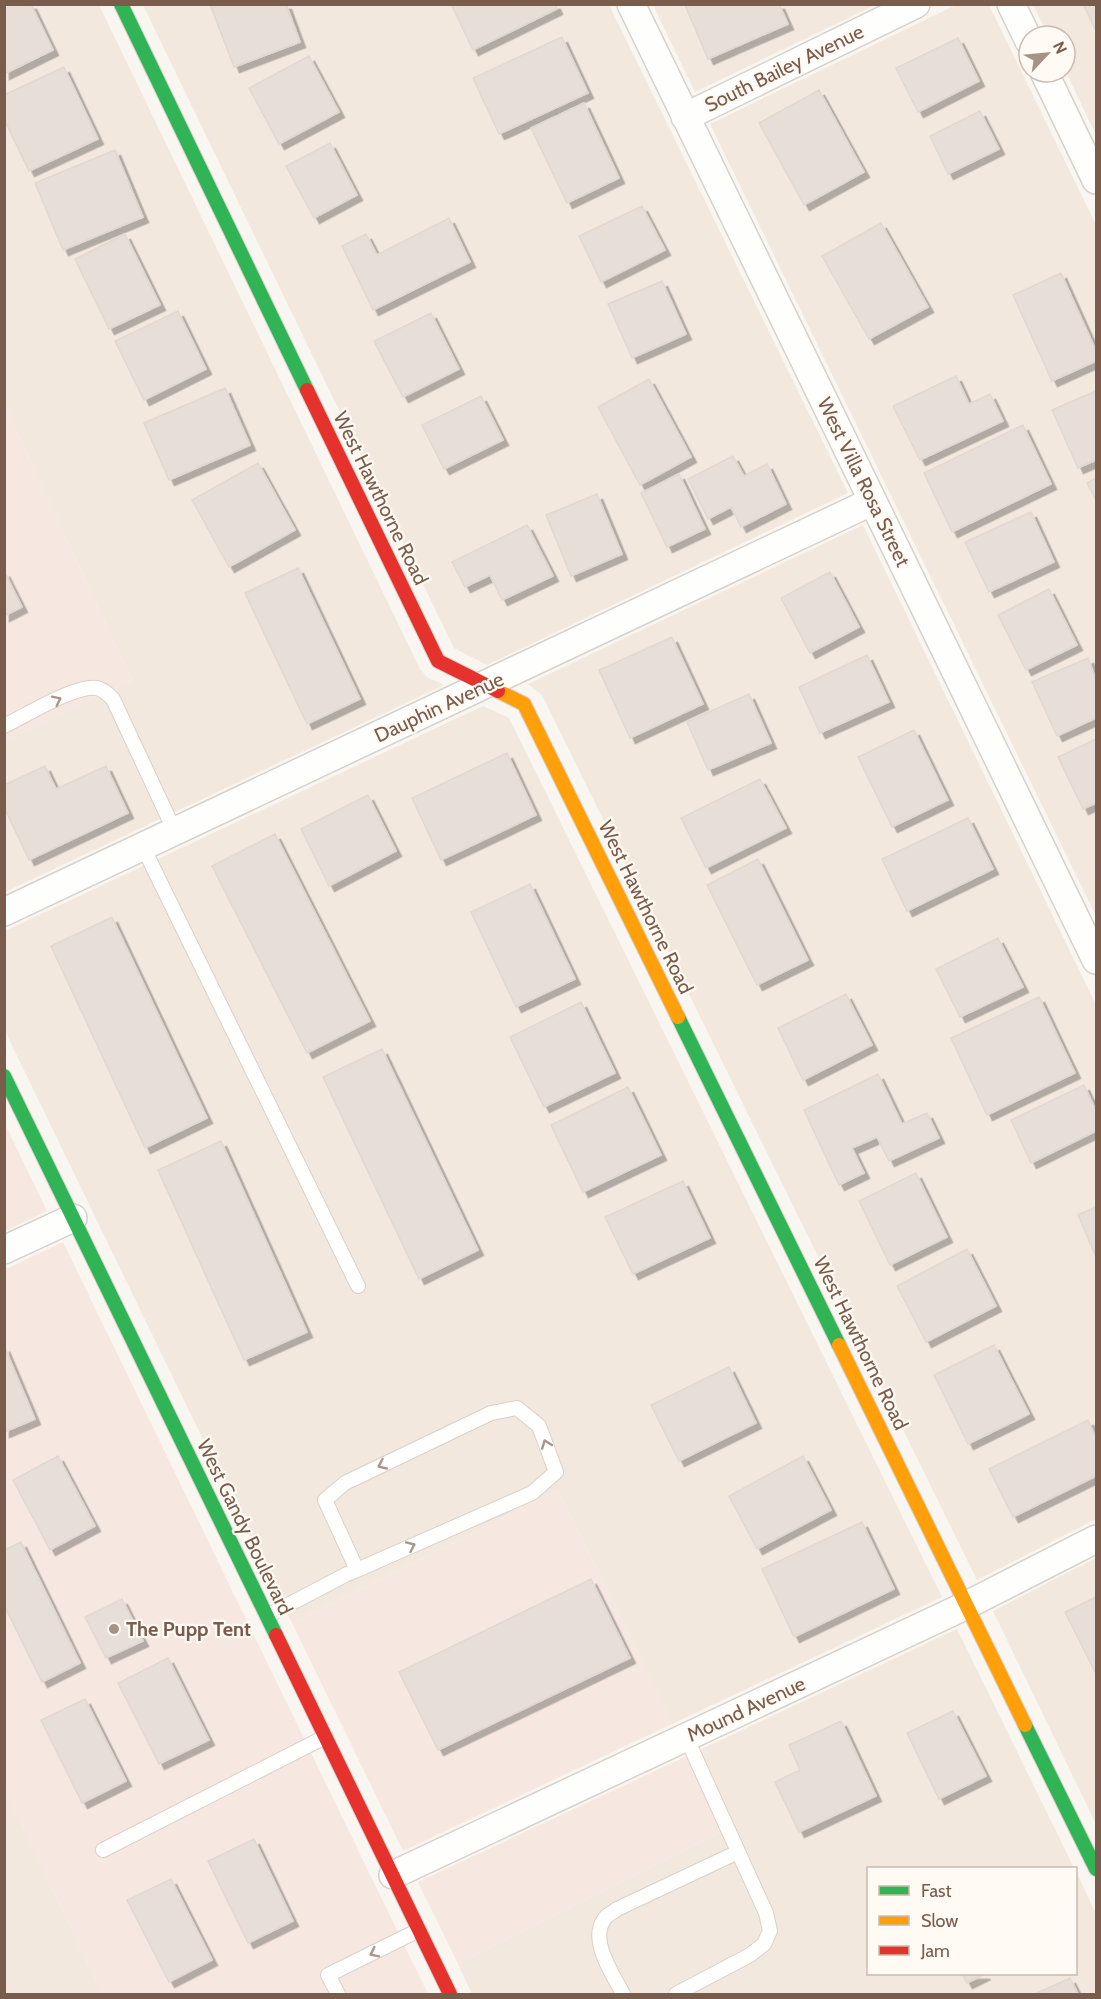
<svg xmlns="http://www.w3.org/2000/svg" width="1101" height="1999" viewBox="0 0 1101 1999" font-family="Cabin,sans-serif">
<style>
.residential{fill:#f2e8de}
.commercial{fill:#f6e8e1}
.building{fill:#e6ded7;stroke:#e2d8d2;stroke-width:1.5;filter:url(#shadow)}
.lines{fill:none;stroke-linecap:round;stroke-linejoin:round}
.lane-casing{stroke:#d7d1cb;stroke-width:16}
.street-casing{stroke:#d7d1cb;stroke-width:30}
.fast-casing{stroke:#d9d2cb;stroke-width:16}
.slow-casing{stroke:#d9d2cb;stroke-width:16}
.jam-casing{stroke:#d9d2cb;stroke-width:16}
.lane{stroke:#fefefd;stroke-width:14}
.street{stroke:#fefefd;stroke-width:27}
.fast{stroke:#30b455;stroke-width:14}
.slow{stroke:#ff9f0a;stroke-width:14}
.jam{stroke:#e5322d;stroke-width:14}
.oneway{stroke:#a8958b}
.poi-dot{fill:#a69286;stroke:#fffaf3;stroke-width:2}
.labels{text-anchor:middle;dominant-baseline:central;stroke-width:4.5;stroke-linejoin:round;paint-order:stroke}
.street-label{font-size:20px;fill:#7a5c4d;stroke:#fffaf3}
.poi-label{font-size:20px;font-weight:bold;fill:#7a5c4d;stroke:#fffaf3;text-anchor:start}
</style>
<defs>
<filter id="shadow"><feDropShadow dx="5.5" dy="5.5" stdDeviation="0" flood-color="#0004"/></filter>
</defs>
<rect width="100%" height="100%" fill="#f9f5f0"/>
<!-- residential -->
<path class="residential" d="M 5,5 L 99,5 L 420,669 L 427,677 L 444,685 L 5,892 L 4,741 L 132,680 L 4,404 Z
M 143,5 L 609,5 L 848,493 L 487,665 L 454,648 Z
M 653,5 L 875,5 L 695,92 Z
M 956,5 L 989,5 L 1096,225 L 1096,916 L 710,124 Z
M 1033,5 L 1096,5 L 1096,135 L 1065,70 L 1065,36 L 1049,36 Z
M 863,525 L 1096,1005 L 1096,1519 L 977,1580 L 542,695 L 528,684 Z
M 483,706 L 509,718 L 942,1597 L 672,1724 L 558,1490 L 292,1623 L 5,1031 L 5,931 Z
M 1096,1558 L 1096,1824 L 993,1611 Z
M 957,1629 L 1074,1868 L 868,1868 L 868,1974 L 1076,1974 L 1076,1871 L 1096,1914 L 1096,1994 L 472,1994 L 458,1964 L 723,1831 L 687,1756 Z
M 5,1788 L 102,1994 L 5,1994 Z"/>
<!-- commercial -->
<path class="commercial" d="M 4,404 L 132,680 L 5,741 L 4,741 Z
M 5,1124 L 47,1211 L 5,1231 L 4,1231 Z
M 63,1242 L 428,1994 L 102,1994 L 5,1788 L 4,1270 Z
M 558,1490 L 672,1724 L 403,1851 L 292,1623 Z
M 687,1756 L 723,1831 L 458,1964 L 418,1882 Z"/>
<!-- building -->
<path class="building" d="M 4,4 L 31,4 L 53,50 L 4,74 Z
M 210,4 L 286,4 L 300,42 L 234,67 Z
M 451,4 L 555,4 L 557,9 L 473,50 Z
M 687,4 L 779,4 L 788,24 L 708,59 L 685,5 Z
M 1083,4 L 1096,4 L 1096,31 Z
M 562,37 L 588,93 L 499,134 L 473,78 Z
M 958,38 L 979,81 L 918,112 L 896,68 Z
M 309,56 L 339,112 L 279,144 L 249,88 Z
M 64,67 L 98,139 L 29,171 L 4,119 L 4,95 Z
M 819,90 L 864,172 L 804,205 L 759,123 Z
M 584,103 L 619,178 L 567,203 L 531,128 Z
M 980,111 L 999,149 L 948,174 L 930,136 Z
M 330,143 L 357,195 L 314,218 L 286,166 Z
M 115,150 L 143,217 L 63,250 L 35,183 Z
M 642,206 L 665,250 L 601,282 L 579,236 Z
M 449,218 L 470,262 L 373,310 L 342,246 L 366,234 L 377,255 Z
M 881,223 L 928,307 L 869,339 L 822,256 Z
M 125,234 L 160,305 L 109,329 L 75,259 Z
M 1061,273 L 1096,351 L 1096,361 L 1052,381 L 1013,295 Z
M 662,281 L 686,334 L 632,358 L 608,304 Z
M 178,311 L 206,369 L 144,400 L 115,341 Z
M 431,313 L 459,369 L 403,397 L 374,341 Z
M 956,376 L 969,404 L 990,394 L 1003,421 L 920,460 L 893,406 Z
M 649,379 L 691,457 L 640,485 L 598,407 Z
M 225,388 L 250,445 L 169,480 L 144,423 Z
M 1096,391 L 1096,460 L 1078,468 L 1052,410 Z
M 481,396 L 503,440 L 444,469 L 422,425 Z
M 1023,425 L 1051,484 L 952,532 L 924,473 Z
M 733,456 L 744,476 L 767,464 L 786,504 L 741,527 L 731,507 L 708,519 L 688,479 Z
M 258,463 L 295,530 L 229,567 L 192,500 Z
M 679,474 L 705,529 L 667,547 L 641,493 Z
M 1096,478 L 1096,500 L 1087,483 Z
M 597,494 L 622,554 L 571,576 L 546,515 Z
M 1031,512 L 1054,562 L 989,592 L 965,542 Z
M 527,525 L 553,576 L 502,600 L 490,575 L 465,587 L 452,562 Z
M 298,568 L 360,699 L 307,724 L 245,593 Z
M 4,571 L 22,607 L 4,616 Z
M 830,572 L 859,627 L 810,653 L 781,598 Z
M 1049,589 L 1077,645 L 1026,670 L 998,615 Z
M 672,637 L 703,704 L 630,738 L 599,670 Z
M 867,655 L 889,702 L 820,733 L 799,687 Z
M 1088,658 L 1096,680 L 1096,718 L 1057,736 L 1032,682 Z
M 749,694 L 771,743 L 708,770 L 687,722 Z
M 914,730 L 948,800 L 892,827 L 858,757 Z
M 1096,739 L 1096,803 L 1083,809 L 1058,757 Z
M 507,753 L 536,815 L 441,860 L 412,798 Z
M 45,766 L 56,789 L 106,766 L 128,813 L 29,860 L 4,807 L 4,785 Z
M 760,779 L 786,828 L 706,868 L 681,818 Z
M 368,795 L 396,851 L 329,886 L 301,829 Z
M 968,818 L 993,869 L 907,911 L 882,859 Z
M 275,834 L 370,1021 L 307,1053 L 212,866 Z
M 758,859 L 808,960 L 757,985 L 707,885 Z
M 530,884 L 575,979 L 516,1007 L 471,912 Z
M 112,917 L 207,1118 L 145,1148 L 51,946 Z
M 998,938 L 1023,987 L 960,1017 L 936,969 Z
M 846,994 L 872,1045 L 803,1080 L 778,1028 Z
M 1039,997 L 1075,1073 L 987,1115 L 951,1038 Z
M 581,1002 L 615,1073 L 544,1107 L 510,1037 Z
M 382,1049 L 478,1250 L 419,1279 L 323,1077 Z
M 878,1074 L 902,1124 L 927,1113 L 939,1138 L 889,1161 L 877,1137 L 852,1148 L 864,1173 L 839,1185 L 804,1110 Z
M 1084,1085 L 1096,1111 L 1096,1131 L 1031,1163 L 1011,1120 Z
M 628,1087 L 661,1155 L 583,1192 L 551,1125 Z
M 221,1141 L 307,1332 L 244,1360 L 158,1170 Z
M 916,1173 L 947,1237 L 890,1265 L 859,1201 Z
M 683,1181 L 710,1238 L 633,1274 L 605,1217 Z
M 1096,1207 L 1096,1257 L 1078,1215 Z
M 967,1249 L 996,1306 L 926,1342 L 897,1286 Z
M 994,1345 L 1029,1414 L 968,1444 L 934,1375 Z
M 4,1346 L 35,1419 L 4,1432 Z
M 729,1367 L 756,1423 L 679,1461 L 651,1405 Z
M 1088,1420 L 1096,1438 L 1096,1476 L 1013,1517 L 989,1469 Z
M 58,1456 L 95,1526 L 50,1550 L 13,1480 Z
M 803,1456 L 831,1510 L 757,1549 L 729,1496 Z
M 862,1522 L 894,1589 L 794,1637 L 762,1569 Z
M 21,1542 L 80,1663 L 42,1682 L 4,1605 L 4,1550 Z
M 591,1579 L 630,1658 L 438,1750 L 399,1672 Z
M 1096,1597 L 1096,1674 L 1065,1612 Z
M 122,1599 L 143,1641 L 106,1658 L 85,1617 Z
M 168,1658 L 209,1740 L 159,1764 L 118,1683 Z
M 85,1699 L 126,1781 L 82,1803 L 41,1720 Z
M 953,1711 L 986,1776 L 939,1799 L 907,1733 Z
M 841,1721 L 876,1796 L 799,1832 L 775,1782 L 800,1770 L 789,1745 Z
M 254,1839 L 293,1921 L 248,1943 L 208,1861 Z
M 171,1879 L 212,1960 L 169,1982 L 127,1900 Z
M 962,1974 L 985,1974 L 967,1983 Z
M 1070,1978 L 1078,1994 L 1035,1994 Z"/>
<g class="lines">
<defs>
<path id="lane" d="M 4,726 C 25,716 76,684 97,688 C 104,690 108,694 113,699 L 175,832
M 143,847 L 358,1286
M 267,1616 L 347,1574 L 357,1570 L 532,1493 L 556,1472 L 539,1426 L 517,1408 L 491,1413 L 345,1483 L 325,1500 L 357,1570
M 103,1850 L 325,1737
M 338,1994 L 328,1975 L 419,1930
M 623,1994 C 613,1974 588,1940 605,1918 C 608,1914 614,1912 617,1909 L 738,1852
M 676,1994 L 750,1955 L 764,1944 L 770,1931 L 766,1913 L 686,1737"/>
<path id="street" d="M 631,4 L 1096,960
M 1011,4 L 1029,41
M 1044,72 L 1096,180
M 685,117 L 916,4
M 4,912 L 873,501
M 4,1250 L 73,1218
M 393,1875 L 967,1605 L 1096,1539"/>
<path id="fast" d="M 121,4 L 307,390
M 678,1017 L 839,1345
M 4,1076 L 276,1635
M 1025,1725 L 1096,1869"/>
<path id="slow" d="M 498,691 L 524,704 L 678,1017
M 839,1345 L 1025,1725"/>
<path id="jam" d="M 307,390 L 438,661 L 498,691
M 276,1635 L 450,1994"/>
</defs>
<!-- lane casing -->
<use href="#lane" class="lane-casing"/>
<!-- street casing -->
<use href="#street" class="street-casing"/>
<!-- fast casing -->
<use href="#fast" class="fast-casing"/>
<!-- slow casing -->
<use href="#slow" class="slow-casing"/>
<!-- jam casing -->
<use href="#jam" class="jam-casing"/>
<!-- lane -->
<use href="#lane" class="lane"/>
<!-- street -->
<use href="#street" class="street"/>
<!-- fast -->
<use href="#fast" class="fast"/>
<!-- slow -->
<use href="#slow" class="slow"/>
<!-- jam -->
<use href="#jam" class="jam"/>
</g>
<!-- one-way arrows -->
<defs><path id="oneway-chevron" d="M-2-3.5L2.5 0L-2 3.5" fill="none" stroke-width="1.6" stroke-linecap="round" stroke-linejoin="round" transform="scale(1.5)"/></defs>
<g class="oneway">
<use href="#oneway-chevron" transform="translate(57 700) rotate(-26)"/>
<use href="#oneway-chevron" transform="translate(546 1444) rotate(-110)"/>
<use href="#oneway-chevron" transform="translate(382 1465) rotate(155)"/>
<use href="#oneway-chevron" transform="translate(411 1546) rotate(-24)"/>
<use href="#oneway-chevron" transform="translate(374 1953) rotate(154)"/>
</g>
<!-- markers -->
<circle class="poi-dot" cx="114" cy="1629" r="6"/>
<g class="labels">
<!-- street labels -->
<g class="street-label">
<text transform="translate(784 68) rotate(-26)">South Bailey Avenue</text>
<text transform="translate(864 482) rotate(64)">West Villa Rosa Street</text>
<text transform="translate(381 498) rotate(64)">West Hawthorne Road</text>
<text transform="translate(439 707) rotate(-25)">Dauphin Avenue</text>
<text transform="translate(646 907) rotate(64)">West Hawthorne Road</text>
<text transform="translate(861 1343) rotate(64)">West Hawthorne Road</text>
<text transform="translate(245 1527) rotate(64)">West Gandy Boulevard</text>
<text transform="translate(746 1709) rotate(-25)">Mound Avenue</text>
</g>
<!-- poi labels -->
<g class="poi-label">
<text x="126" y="1629">The Pupp Tent</text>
</g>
</g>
<!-- border -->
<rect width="1101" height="1999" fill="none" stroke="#7a5c4d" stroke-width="12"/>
<!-- legend -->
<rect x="867" y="1867" width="210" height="108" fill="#fffaf3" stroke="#cabbb1" stroke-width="1.5"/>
<rect x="879" y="1886" width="30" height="9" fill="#30b455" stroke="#cabbb1" stroke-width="1.5"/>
<text x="921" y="1897" font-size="18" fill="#7a5c4d">Fast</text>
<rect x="879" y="1916" width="30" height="9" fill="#ff9f0a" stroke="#cabbb1" stroke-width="1.5"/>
<text x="921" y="1927" font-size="18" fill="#7a5c4d">Slow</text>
<rect x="879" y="1946" width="30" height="9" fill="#e5322d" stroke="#cabbb1" stroke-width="1.5"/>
<text x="921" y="1957" font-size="18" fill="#7a5c4d">Jam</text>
<!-- north arrow -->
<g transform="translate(1047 54) rotate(64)"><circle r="28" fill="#fffaf3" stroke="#cabbb1" stroke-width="1.5"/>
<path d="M0-4.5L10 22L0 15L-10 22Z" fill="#a69286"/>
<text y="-9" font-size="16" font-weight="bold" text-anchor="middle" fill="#7a5c4d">N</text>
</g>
</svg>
